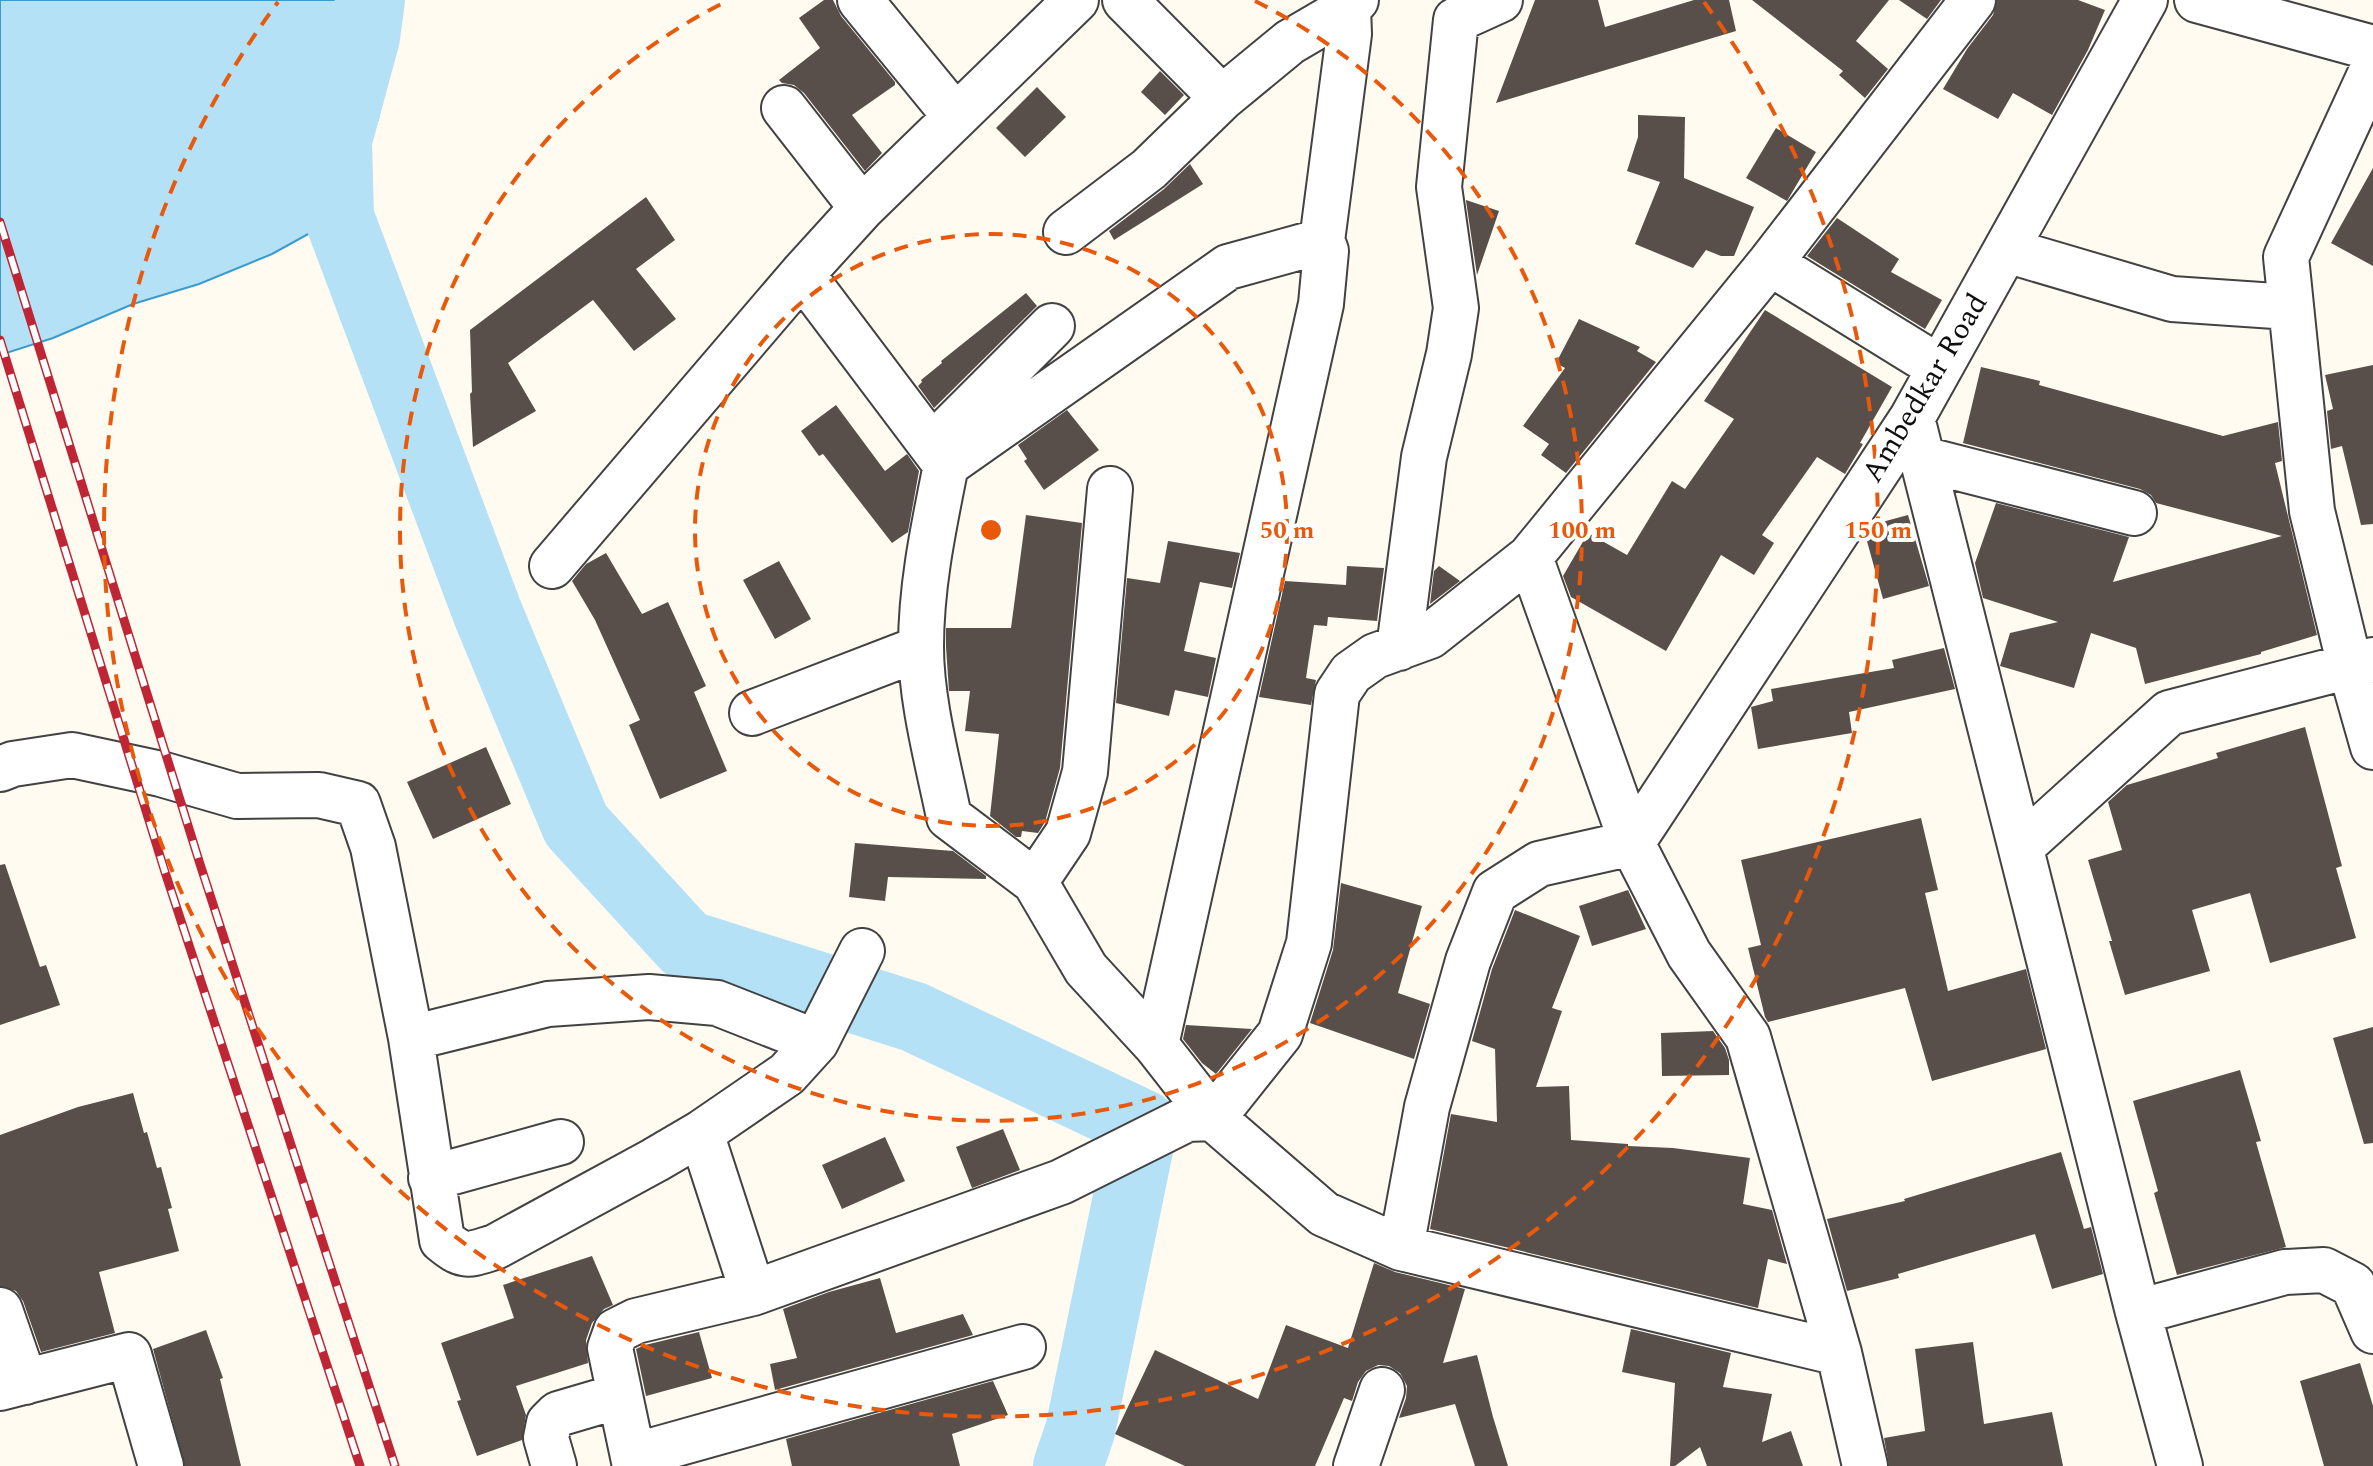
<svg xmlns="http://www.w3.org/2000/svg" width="2373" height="1466" viewBox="0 0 2373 1466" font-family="Spectral,serif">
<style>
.water{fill:#b5e1f6;stroke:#3c9bcd;stroke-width:2}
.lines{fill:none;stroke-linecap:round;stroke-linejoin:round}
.river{stroke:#b5e1f6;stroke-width:70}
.building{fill:#584f4b}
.minor-casing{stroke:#424242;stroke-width:48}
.minor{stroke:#fff;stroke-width:44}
.rail-casing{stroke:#bf2635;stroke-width:9}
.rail{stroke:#fff;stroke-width:6;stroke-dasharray:18;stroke-linecap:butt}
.ring{fill:none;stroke:#e8590c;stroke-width:4;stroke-dasharray:14 10}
.labels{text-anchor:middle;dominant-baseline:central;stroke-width:8;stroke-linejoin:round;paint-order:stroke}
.street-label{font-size:30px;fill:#0f0f0f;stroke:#fff}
.centre{fill:#e8590c;stroke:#fff;stroke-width:4}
.ring-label{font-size:24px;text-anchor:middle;font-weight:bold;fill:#e8590c;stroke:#fff;stroke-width:8;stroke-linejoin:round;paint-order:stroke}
</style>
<rect width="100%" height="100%" fill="#fffbf1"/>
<!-- water -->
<path class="water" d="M 0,0 L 401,0 L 378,119 L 339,217 L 272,254 L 199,284 L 133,304 L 53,338 L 0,355 Z"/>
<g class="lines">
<!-- river -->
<path class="river" d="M 370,0 L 365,37 L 337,140 L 339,217 L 488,614 L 576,825 L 686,945 L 914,1017 L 1143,1125 L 1080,1431 L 1068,1466"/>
</g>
<!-- building -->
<path class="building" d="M 824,0 L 833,0 L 841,16 L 895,82 L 895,85 L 852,115 L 882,153 L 865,171 L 804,93 L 794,85 L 782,83 L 779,80 L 820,48 L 799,18 Z
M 1535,0 L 1598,0 L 1605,27 L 1694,0 L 1729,0 L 1736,31 L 1496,103 Z
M 1752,0 L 1889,0 L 1856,41 L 1888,69 L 1865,98 L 1839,75 L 1843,71 Z
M 1899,0 L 1941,0 L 1927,19 Z
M 1997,0 L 2078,0 L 2105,10 L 2088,50 L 2052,115 L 2013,93 L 1998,119 L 1943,89 L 1967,49 L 1993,15 Z
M 1160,71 L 1184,95 L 1165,115 L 1141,92 Z
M 1037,87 L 1066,117 L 1025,157 L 996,128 Z
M 1638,115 L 1685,117 L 1684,178 L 1754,207 L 1734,256 L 1721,256 L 1706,250 L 1693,268 L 1635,244 L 1660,182 L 1627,171 L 1638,137 Z
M 1776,128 L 1816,152 L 1787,201 L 1746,178 Z
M 1190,164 L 1203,184 L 1114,240 L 1109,231 L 1164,189 Z
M 2373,168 L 2373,266 L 2331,243 Z
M 646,197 L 675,240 L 636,269 L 676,319 L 634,351 L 593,300 L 508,363 L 536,411 L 473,447 L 470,394 L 472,392 L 470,330 Z
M 1466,200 L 1499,211 L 1477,275 L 1466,201 Z
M 1837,218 L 1899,259 L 1891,272 L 1942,300 L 1925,329 L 1807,256 Z
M 1026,293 L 1037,306 L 934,408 L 918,386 L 922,382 L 921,380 L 942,363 L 941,361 Z
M 1765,310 L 1892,387 L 1860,443 L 1863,444 L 1845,474 L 1817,457 L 1762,535 L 1774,543 L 1754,575 L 1721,555 L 1666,651 L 1571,597 L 1563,576 L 1588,533 L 1627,555 L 1672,481 L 1685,489 L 1734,419 L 1704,401 Z
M 1579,319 L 1640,347 L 1637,351 L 1656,362 L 1566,473 L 1541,455 L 1549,444 L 1523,426 L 1565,368 L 1556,363 Z
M 2373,365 L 2373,524 L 2361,525 L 2342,446 L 2331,449 L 2327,411 L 2333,409 L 2325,375 Z
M 1981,367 L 2040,381 L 2039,385 L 2223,436 L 2278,422 L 2282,461 L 2275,463 L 2317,635 L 2261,652 L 2261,654 L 2145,684 L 2136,648 L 2091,633 L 2074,688 L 2000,666 L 2010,633 L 2058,622 L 1983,598 L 1975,563 L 1996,503 L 2129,537 L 2113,582 L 2282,536 L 2156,503 L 2151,495 L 2140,489 L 1963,443 Z
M 836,405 L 885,471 L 907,454 L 919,471 L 908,532 L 892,543 L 823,454 L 819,456 L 801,431 Z
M 1067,410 L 1099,450 L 1044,490 L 1024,461 L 1027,459 L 1018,445 Z
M 1026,515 L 1082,523 L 1060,768 L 1045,822 L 1038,833 L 1022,831 L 1021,837 L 1016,837 L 990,816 L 999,734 L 965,731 L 970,691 L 949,691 L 946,647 L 946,628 L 1011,628 Z
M 1908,515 L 1929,586 L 1883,599 L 1865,534 L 1871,525 Z
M 1168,541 L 1240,553 L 1232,588 L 1200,582 L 1184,651 L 1216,658 L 1208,697 L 1175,690 L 1169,716 L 1116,703 L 1127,578 L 1160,583 Z
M 606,553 L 642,614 L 668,602 L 706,686 L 694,692 L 727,771 L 660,799 L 629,725 L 640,720 L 595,620 L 572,581 L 586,564 Z
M 779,561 L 811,619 L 775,639 L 743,580 Z
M 1347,566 L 1384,568 L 1377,621 L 1328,617 L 1327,626 L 1314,625 L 1306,678 L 1316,680 L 1311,705 L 1259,697 L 1285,581 L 1346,585 Z
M 1439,566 L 1460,581 L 1430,604 L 1434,571 Z
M 1944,648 L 1955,689 L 1849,712 L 1852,733 L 1758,749 L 1751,707 L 1773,701 L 1771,689 L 1894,668 L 1892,660 Z
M 2305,727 L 2342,866 L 2336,868 L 2356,938 L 2270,963 L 2250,893 L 2192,910 L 2210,971 L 2125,995 L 2109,941 L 2112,941 L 2088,860 L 2122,850 L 2108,802 L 2127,785 L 2218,758 L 2216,753 Z
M 486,747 L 511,804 L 433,839 L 407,782 Z
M 1921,818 L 1938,890 L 1925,893 L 1948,991 L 2026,969 L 2046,1049 L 1932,1081 L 1905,988 L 1768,1022 L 1765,1017 L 1748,948 L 1761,945 L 1741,860 Z
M 855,843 L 953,851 L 986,876 L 986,879 L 888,877 L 885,901 L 849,897 Z
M 5,864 L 40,967 L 46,965 L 60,1005 L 0,1025 L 0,865 Z
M 1341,883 L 1422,906 L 1398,993 L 1430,1004 L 1414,1059 L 1310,1023 L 1333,950 Z
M 1628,890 L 1646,929 L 1592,946 L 1579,906 Z
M 1515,910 L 1580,936 L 1552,1008 L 1562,1011 L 1536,1087 L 1569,1086 L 1571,1140 L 1628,1144 L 1628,1146 L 1673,1148 L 1750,1158 L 1743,1204 L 1772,1210 L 1787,1264 L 1768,1259 L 1758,1308 L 1430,1229 L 1451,1114 L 1497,1122 L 1495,1049 L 1472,1041 L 1492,969 Z
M 1186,1025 L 1252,1029 L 1216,1074 L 1202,1063 L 1183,1039 Z
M 2373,1027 L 2373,1143 L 2364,1144 L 2333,1038 Z
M 1713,1031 L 1725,1048 L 1729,1060 L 1729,1075 L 1662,1076 L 1661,1033 Z
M 2240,1070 L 2261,1141 L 2256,1142 L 2286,1247 L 2177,1275 L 2154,1193 L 2158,1191 L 2133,1101 Z
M 133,1093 L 144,1133 L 147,1132 L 157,1168 L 161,1167 L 172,1208 L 168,1209 L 179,1251 L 99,1272 L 115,1333 L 41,1352 L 23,1301 L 16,1291 L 0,1286 L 0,1135 L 78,1107 Z
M 1003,1129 L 1020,1170 L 972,1188 L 956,1147 Z
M 885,1137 L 905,1181 L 842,1209 L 822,1165 Z
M 2061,1152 L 2084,1229 L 2091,1227 L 2103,1274 L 2052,1289 L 2035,1234 L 1898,1274 L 1899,1278 L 1847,1291 L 1827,1219 L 1905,1201 L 1904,1199 Z
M 592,1256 L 613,1305 L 604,1309 L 592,1323 L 586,1340 L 588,1363 L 516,1386 L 526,1415 L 522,1440 L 477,1456 L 457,1401 L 461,1400 L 441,1343 L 514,1318 L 503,1285 Z
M 1374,1263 L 1395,1272 L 1465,1289 L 1443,1363 L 1477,1355 L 1493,1417 L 1508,1466 L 1475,1466 L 1455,1404 L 1399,1418 L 1406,1398 L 1407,1386 L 1400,1373 L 1389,1366 L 1378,1365 L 1366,1371 L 1358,1382 L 1352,1401 L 1344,1398 L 1315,1466 L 1185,1466 L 1115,1434 L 1155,1350 L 1258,1399 L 1286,1325 L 1348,1348 Z
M 880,1278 L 896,1333 L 963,1314 L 973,1335 L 775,1390 L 770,1364 L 797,1358 L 783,1309 L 829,1292 Z
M 1631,1329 L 1731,1353 L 1723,1387 L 1772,1394 L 1762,1442 L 1791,1431 L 1803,1466 L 1707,1466 L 1700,1447 L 1675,1466 L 1670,1466 L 1675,1383 L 1622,1372 Z
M 206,1330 L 223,1378 L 220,1379 L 241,1466 L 185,1466 L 153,1349 Z
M 699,1332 L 712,1378 L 646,1396 L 636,1349 L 645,1345 Z
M 1973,1342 L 1984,1424 L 2052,1412 L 2063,1466 L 1889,1466 L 1884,1438 L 1925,1431 L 1915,1349 Z
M 2360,1363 L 2373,1406 L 2373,1466 L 2324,1466 L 2300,1381 Z
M 993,1381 L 1008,1415 L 952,1434 L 960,1466 L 792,1466 L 786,1439 Z"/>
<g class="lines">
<defs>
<path id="minor" d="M 860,0 L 955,116
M 1125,0 L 1222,98
M 2197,0 L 2373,48
M 2373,68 L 2286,257 L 2312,511 L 2350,666 L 2373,747
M 784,108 L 862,208
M 1066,232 L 1149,169 L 1222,98 L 1290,42 L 1348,8
M 1322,241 L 1349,34 L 1348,8 L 1356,0
M 2006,250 L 2172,299 L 2290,307
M 1770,263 L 1940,368
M 802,274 L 946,465 C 934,525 921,585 921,647 C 921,701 938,763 949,817 L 1035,882 L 1086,969 L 1156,1045 L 1213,1118 L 1324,1214 L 1401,1248 L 1839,1353
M 1912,418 L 2138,1312 L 2180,1466
M 932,446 L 1052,326
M 1923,459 L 2134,513
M 946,465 L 1228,267 L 1322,241 L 1326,251 L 1321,304 L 1156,1045
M 1530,557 L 1632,843 L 1689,954 L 1748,1037 L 1839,1353 L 1865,1466
M 552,566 L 802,274 L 862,208 L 1076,0
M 1399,648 L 1424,457 L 1449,354 L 1456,308 L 1439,187 L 1456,20 L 1500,0
M 752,713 L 921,648
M 0,769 L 13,764 L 72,755 L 161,774 L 237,796 L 319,795 L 358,804 L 373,847 L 411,1038 L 442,1240 C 465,1259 468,1255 495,1247 L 655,1160 L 701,1133 L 787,1074 L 816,1042 L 862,951
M 2021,847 L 2169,713 L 2373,660
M 1035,882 L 1068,833 L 1085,772 L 1110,489
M 411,1038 L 548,1004 L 649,997 L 717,1003 L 816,1042
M 701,1133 L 753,1293
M 431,1178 L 561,1142
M 1401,1248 L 1427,1107 L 1468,961 L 1495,892 L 1539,864 L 1632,843 L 1912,418 L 2145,0
M 0,1310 L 25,1382
M 2138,1312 L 2285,1272 L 2324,1270 L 2353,1285 L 2373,1331
M 0,1388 L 129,1355 L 161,1466
M 633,1456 L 1023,1347
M 554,1466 L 546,1438 L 549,1423 L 558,1414 L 619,1396
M 635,1466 L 610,1348 L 616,1331 L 636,1321 L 753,1293 L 1061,1182 L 1187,1119 L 1213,1118 L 1280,1034 L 1309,943 L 1337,694 L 1351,673 L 1375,656 L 1430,636 L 1530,557 L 1770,263 L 1973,0
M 1356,1466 L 1382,1390"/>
</defs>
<!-- minor casing -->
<use href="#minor" class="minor-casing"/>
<!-- minor -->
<use href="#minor" class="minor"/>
<defs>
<path id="rail" d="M 0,222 L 200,864 L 395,1466
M 0,340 L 165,872 L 360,1466"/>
</defs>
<!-- rail casing -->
<use href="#rail" class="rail-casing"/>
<!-- rail -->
<use href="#rail" class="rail"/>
</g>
<!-- distance rings -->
<g class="ring">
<circle cx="991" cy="530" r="296"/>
<path d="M1255 1A591 591 0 1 1 727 1"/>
<path d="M1704 2A887 887 0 1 1 278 2"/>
</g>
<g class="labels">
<!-- street labels -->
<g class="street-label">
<text transform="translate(1925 388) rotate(-59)">Ambedkar Road</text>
</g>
</g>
<circle cx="991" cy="530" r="12" class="centre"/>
<g class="ring-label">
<text x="1287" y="538">50 m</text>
<text x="1582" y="538">100 m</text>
<text x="1878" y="538">150 m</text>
</g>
</svg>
